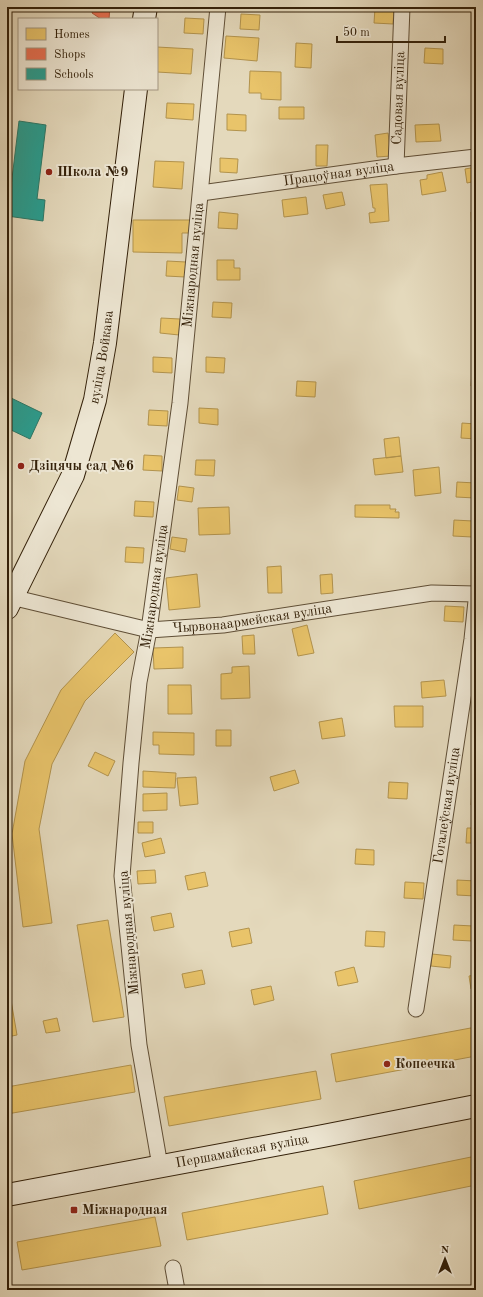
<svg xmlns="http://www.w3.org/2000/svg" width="483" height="1297" viewBox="0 0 483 1297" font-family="'Old Standard TT',serif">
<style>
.homes{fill:#e9c46a;stroke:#b2934d}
.shops{fill:#e76f51;stroke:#b1573b}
.schools{fill:#2a9d8f;stroke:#2d7867}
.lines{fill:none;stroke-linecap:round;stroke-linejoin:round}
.minor-casing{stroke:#5f4e36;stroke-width:17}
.secondary-casing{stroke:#332009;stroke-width:24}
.minor{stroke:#ede6d3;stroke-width:15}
.secondary{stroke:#ede6d3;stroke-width:22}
.poi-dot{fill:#8f2418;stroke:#ede6d3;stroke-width:1.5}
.labels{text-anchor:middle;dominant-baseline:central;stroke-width:4;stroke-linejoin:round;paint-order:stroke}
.street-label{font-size:14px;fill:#332009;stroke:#ede6d3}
.poi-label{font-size:14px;font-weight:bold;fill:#332009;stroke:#ede6d3;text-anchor:start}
</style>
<rect width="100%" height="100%" fill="#e4d9bc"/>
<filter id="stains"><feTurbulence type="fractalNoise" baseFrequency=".005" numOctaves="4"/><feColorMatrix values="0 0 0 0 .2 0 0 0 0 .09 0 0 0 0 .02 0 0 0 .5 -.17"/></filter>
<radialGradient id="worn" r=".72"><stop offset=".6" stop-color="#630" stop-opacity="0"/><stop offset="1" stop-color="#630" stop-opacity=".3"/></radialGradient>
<!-- homes -->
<path class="homes" d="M 375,8 L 394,9 L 393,24 L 374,23 Z
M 241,14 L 260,15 L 259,30 L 240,29 Z
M 185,18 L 204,19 L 203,34 L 184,33 Z
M 226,36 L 259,38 L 257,61 L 224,58 Z
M 296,43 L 312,44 L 311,68 L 295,67 Z
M 157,47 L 193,49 L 191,74 L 157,72 Z
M 425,48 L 443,49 L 443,64 L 424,63 Z
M 250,71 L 281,72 L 281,100 L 261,99 L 261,93 L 249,93 Z
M 473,102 L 476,102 L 476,132 L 473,132 Z
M 167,103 L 194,104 L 193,120 L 166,118 Z
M 279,107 L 304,107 L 304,119 L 279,119 Z
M 227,114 L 246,115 L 246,131 L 227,130 Z
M 439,124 L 441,141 L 416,142 L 415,125 Z
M 388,133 L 391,156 L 377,157 L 375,135 Z
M 316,145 L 328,145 L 327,166 L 316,166 Z
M 220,158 L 238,159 L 237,173 L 220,172 Z
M 155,161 L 184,162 L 182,189 L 153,187 Z
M 476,167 L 476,181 L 467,183 L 465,169 Z
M 442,172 L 446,191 L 422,195 L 420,180 L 427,179 L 427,175 Z
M 387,184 L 389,221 L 370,223 L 369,213 L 375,212 L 375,208 L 373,208 L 370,185 Z
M 342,192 L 345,205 L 326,209 L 323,195 Z
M 306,197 L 308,214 L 284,217 L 282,200 Z
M 219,212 L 238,214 L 237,229 L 218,228 Z
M 471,212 L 476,212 L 476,236 L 472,237 Z
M 133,220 L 190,220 L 190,233 L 182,233 L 182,253 L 133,252 Z
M 217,260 L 234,260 L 234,268 L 240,268 L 240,280 L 217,280 Z
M 167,261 L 186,262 L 185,277 L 166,276 Z
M 213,302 L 232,303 L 231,318 L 212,317 Z
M 161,318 L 180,319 L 179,335 L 160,333 Z
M 153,357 L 172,358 L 172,373 L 153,372 Z
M 206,357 L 225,358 L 224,373 L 206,372 Z
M 472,371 L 476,371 L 476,386 L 471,386 Z
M 297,381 L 316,382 L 315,397 L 296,396 Z
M 199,408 L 218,409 L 218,425 L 199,423 Z
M 149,410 L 168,411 L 167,426 L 148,425 Z
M 462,423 L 476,424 L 476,439 L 461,438 Z
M 399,437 L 401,456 L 386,458 L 384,439 Z
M 144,455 L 162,456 L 162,471 L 143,470 Z
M 401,456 L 403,472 L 375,475 L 373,459 Z
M 196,460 L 215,460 L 214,476 L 195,475 Z
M 439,467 L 441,493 L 415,496 L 413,470 Z
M 457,482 L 476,483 L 475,498 L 456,497 Z
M 179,486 L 194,488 L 192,502 L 177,500 Z
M 135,501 L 154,502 L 153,517 L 134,516 Z
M 355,505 L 390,505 L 390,509 L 396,509 L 395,512 L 399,512 L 399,518 L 355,517 Z
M 229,507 L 230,534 L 199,535 L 198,508 Z
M 454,520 L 473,521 L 472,537 L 453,536 Z
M 172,537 L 187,539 L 185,552 L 170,549 Z
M 126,547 L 144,548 L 143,563 L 125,562 Z
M 281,566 L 282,593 L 268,593 L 267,567 Z
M 197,574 L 200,607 L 169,610 L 166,578 Z
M 332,574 L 333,593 L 321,594 L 320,575 Z
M 445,606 L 464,607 L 463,622 L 444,621 Z
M 307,625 L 314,653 L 298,656 L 292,629 Z
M 115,633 L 134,652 L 85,701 L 52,764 L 39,829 L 52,923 L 23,927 L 12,834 L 25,761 L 61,690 Z
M 254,635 L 255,654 L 243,654 L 242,636 Z
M 183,647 L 183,668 L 154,669 L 153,648 Z
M 249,666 L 250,698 L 221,699 L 221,674 L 232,673 L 232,667 Z
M 444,680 L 446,696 L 422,698 L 421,682 Z
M 168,685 L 191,685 L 192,714 L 168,714 Z
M 394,706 L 423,706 L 423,727 L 395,727 Z
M 342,718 L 345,736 L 322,739 L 319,722 Z
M 216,730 L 231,730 L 231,746 L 216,746 Z
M 153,732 L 194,733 L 194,755 L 159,754 L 159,745 L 153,745 Z
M 95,752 L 115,761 L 108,776 L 88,766 Z
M 295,770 L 299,783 L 274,791 L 270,777 Z
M 143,771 L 176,773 L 175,788 L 143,787 Z
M 196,777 L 198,804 L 180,806 L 177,778 Z
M 389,782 L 408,783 L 407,799 L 388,798 Z
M 472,789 L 476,790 L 476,805 L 471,805 Z
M 167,793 L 167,810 L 143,811 L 143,794 Z
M 138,822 L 153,822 L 153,833 L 138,833 Z
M 467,828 L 476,828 L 476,843 L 466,843 Z
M 161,838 L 165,853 L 145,857 L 142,843 Z
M 356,849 L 374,850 L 374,865 L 355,864 Z
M 155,870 L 156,883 L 138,884 L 137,871 Z
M 205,872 L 208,886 L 188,890 L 185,876 Z
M 457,880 L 476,881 L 475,896 L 457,895 Z
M 405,882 L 424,883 L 423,899 L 404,898 Z
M 171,913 L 174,927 L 154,931 L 151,917 Z
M 108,920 L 124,1017 L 93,1022 L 77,925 Z
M 454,925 L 473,926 L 472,941 L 453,940 Z
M 249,928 L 252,943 L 232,947 L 229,932 Z
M 366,931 L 385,932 L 384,947 L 365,946 Z
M 432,954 L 451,956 L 450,968 L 431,966 Z
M 354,967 L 358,982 L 338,986 L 335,972 Z
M 202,970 L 205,984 L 185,988 L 182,974 Z
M 476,975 L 476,988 L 471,989 L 469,976 Z
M 7,977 L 17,1035 L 7,1037 Z
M 271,986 L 274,1000 L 254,1005 L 251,990 Z
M 57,1018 L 60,1031 L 46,1033 L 43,1021 Z
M 476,1027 L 476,1056 L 336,1082 L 331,1054 Z
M 131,1065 L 135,1092 L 7,1114 L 7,1087 Z
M 316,1071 L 321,1099 L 169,1126 L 164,1097 Z
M 476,1156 L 476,1185 L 359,1209 L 354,1181 Z
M 323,1186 L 328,1214 L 187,1240 L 182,1213 Z
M 155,1217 L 161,1246 L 22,1270 L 17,1242 Z"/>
<!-- shops -->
<path class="shops" d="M 94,7 L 110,7 L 109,19 L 101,19 L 92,13 Z"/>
<!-- schools -->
<path class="schools" d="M 19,121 L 46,125 L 37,199 L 45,200 L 43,221 L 7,216 L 7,195 L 10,195 Z
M 7,396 L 42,413 L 30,439 L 9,429 L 7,433 Z
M 7,455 L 11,457 L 7,467 Z"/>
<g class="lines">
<defs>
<g id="minor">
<path id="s1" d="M 396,166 L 402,7"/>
<path id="s2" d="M 201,193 L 396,166 L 476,157"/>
<path id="s3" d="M 7,596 L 149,630 L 223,625 L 432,593 L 476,594"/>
<path id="s4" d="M 416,1009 L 472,639 L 476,601"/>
<path id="s5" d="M 160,1166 L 139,1045 L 122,876 L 131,763 L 139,682 L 149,630 L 180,403 L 218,7"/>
<path d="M 173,1268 L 177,1290"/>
</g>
<g id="secondary">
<path d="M 144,19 L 146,7"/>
<path id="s6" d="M 7,608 L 73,475 L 95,400 L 105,343 L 136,89"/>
<path id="s7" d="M 7,1195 L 323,1136 L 476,1106"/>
</g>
</defs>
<!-- minor casing -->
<use href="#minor" class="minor-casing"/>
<!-- secondary casing -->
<use href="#secondary" class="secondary-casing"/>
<!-- minor -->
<use href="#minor" class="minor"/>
<!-- secondary -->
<use href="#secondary" class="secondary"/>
</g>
<!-- markers -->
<g class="poi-dot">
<circle cx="49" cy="172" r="4"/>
<circle cx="21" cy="466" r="4"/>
<circle cx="387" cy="1064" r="4"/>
<rect x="70" y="1206" width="8" height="8" rx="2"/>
</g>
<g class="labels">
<!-- street labels -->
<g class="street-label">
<text stroke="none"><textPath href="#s1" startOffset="68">Садовая вуліца</textPath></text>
<text stroke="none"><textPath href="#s2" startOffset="139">Працоўная вуліца</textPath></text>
<text stroke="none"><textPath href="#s5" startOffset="908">Міжнародная вуліца</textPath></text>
<text stroke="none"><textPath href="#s6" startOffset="270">вуліца Войкава</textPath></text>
<text stroke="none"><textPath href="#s5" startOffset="584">Міжнародная вуліца</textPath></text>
<text stroke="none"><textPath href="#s3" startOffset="250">Чырвонаармейская вуліца</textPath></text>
<text stroke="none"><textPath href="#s4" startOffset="206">Гогалеўская вуліца</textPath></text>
<text transform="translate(129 933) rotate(-95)">Міжнародная вуліца</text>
<text stroke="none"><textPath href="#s7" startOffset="239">Першамайская вуліца</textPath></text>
</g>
<!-- poi labels -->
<g class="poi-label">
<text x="57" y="172">Школа №9</text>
<text x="29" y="466">Дзіцячы сад №6</text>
<text x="395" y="1064">Копеечка</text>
<text x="82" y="1210">Міжнародная</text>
</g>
</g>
<!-- margin -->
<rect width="483" height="1297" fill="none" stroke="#e4d9bc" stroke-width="24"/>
<rect x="8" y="8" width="467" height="1281" fill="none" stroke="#332009" stroke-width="2"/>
<rect x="12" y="12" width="459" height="1273" fill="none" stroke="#332009"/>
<!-- legend -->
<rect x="18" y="18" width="140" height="72" fill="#ede6d3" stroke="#a39782"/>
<rect x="26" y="28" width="20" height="12" fill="#e9c46a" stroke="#a39782"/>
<text x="54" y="38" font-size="12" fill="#332009">Homes</text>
<rect x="26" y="48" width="20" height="12" fill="#e76f51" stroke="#a39782"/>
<text x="54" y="58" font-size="12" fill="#332009">Shops</text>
<rect x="26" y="68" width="20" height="12" fill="#2a9d8f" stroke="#a39782"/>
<text x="54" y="78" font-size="12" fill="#332009">Schools</text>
<!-- north arrow -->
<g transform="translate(445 1259)" stroke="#ede6d3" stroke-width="3" paint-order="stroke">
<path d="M0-3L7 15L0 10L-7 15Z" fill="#332009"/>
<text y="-6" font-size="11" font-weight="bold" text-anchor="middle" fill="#332009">N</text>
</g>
<!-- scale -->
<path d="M337 36v6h108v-6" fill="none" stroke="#332009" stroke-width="2"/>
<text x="343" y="36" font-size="12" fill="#332009" stroke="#ede6d3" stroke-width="3" paint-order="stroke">50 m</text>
<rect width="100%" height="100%" filter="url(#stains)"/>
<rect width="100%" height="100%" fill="url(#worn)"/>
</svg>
